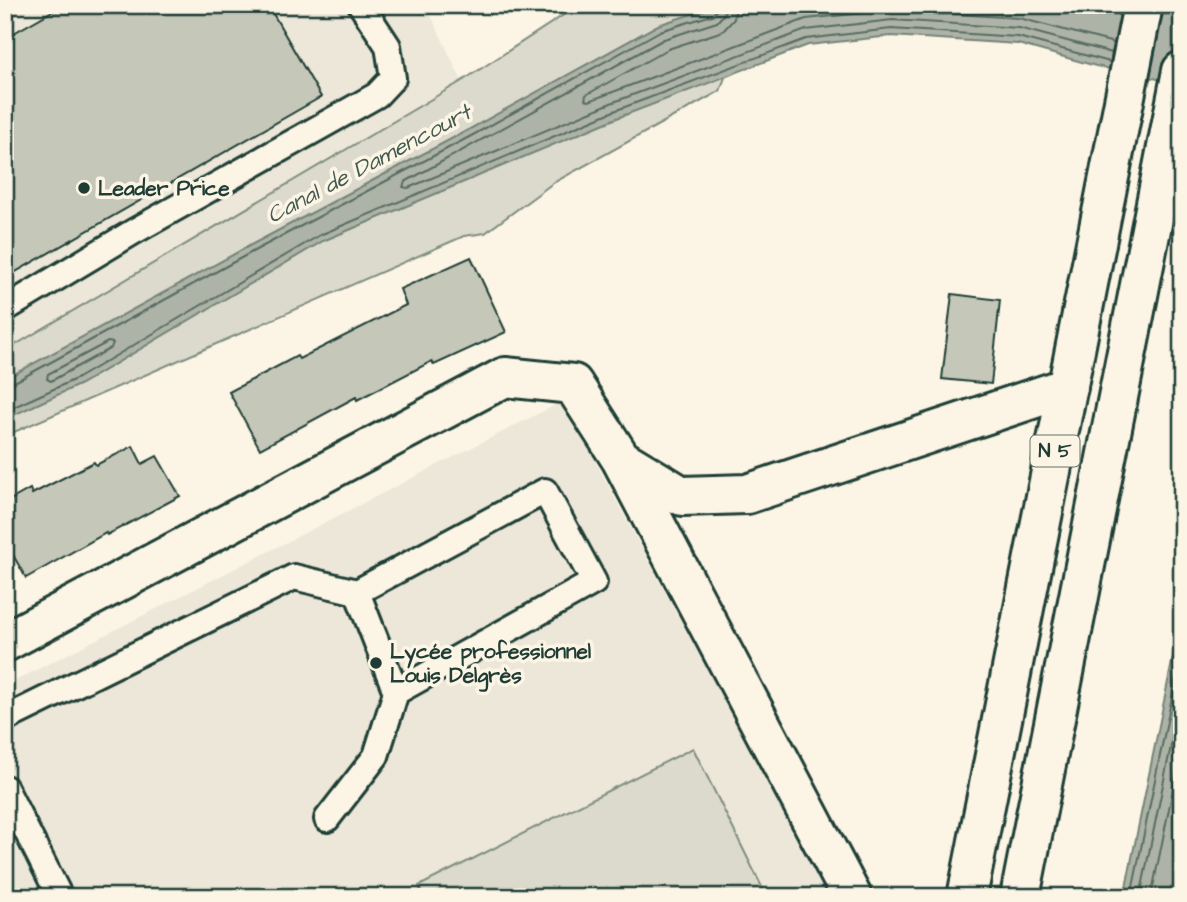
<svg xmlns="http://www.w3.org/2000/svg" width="1187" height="902" viewBox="0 0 1187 902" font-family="'Architects Daughter',sans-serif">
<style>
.built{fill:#ece7d8}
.green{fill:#dcdacc;stroke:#7e8c80;stroke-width:2}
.water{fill:#aeb3a7;stroke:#758479;stroke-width:2}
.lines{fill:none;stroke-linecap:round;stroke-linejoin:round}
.shore{stroke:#586c62;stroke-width:2}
.building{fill:#c5c7b9;stroke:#1f3d34;stroke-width:2}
.lane-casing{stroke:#1f3d34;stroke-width:30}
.street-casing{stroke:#1f3d34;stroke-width:44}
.primary-casing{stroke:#1f3d34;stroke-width:44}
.lane{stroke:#fcf5e5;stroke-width:24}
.street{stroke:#fcf5e5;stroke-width:38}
.primary{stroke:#fcf5e5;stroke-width:38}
.poi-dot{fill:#1f3d34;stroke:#fcf5e5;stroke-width:2.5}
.labels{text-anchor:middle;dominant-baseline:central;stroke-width:7;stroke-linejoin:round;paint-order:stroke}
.shield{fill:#fcf5e5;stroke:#617469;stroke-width:2}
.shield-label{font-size:19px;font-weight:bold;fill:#1f3d34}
.poi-label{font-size:21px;font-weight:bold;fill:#1f3d34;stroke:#fcf5e5;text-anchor:start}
.water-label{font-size:23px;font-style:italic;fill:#435a51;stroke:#fcf5e5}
</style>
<rect width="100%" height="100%" fill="#fcf5e5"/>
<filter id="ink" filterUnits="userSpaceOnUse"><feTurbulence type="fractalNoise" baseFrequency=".0143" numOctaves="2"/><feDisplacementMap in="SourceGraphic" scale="14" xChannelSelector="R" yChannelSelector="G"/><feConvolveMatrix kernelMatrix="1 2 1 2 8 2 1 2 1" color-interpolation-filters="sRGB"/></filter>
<g filter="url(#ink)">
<!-- built -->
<path class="built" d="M 5,5 L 426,5 L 462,81 L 5,351 Z
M 563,401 L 829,897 L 5,897 L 5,686 Z"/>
<!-- green -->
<path class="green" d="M 579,5 L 707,5 L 739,39 L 720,91 L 553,183 L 485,233 L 464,236 L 5,436 L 5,351 L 462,81 Z
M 693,748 L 764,891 L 754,897 L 424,897 L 419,886 Z"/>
<!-- water -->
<path class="water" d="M 720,5 L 1115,5 L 1182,15 L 1182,84 L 1096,66 L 1018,44 L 891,36 L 808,45 L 617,118 L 323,241 L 81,384 L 5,419 L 5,379 L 249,246 L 470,129 L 658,25 Z
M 1182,613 L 1182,897 L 1124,897 Z"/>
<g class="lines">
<!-- shore -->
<path class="shore" d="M 726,5 L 724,14 L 717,22 L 664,39 L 405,182 L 403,187 L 408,188 L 611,103 L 806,30 L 892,20 L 1019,28 L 1112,53
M 736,5 L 734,19 L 723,31 L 668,49 L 586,95 L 585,100 L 589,101 L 806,19 L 892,10 L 1019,18 L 1114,43
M 108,342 L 113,343 L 111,348 L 51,381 L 47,379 L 48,374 Z
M 5,385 L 11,384 L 252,252 L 473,135 L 660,31 L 712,15 L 716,11 L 717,5
M 5,411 L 78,378 L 320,235 L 614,111 L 806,39 L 891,29 L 1018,37 L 1110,62
M 1131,897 L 1182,648
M 1140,897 L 1182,692
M 1151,897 L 1182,745"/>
</g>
<!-- building -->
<path class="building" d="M 63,5 L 268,5 L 321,97 L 5,278 L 5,38 Z
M 471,257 L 506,332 L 434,365 L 432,361 L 357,400 L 356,397 L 260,449 L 229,392 L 297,356 L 299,359 L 406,305 L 400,289 Z
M 952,294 L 1000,300 L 991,384 L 942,379 Z
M 133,446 L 142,464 L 157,456 L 180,496 L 107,535 L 106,533 L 26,578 L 5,541 L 5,503 L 30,489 L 32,494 L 94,462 L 96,465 Z"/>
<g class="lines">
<defs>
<path id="lane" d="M 5,309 L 133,232 L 377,95 L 393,78 L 388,46 L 361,5
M 357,592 L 545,491 L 594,582 L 396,692
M 5,719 L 294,577 L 357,592 L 396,692 L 376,756 L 327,819
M 5,788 L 60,897"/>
<path id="street" d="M 621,459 L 682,496 L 747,494 L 1068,387
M 5,642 L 505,377 L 573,384 L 621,459 L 852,897"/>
<path id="primary" d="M 967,897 L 1143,5
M 1020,897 L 1182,71"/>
</defs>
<!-- lane casing -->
<use href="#lane" class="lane-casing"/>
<!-- street casing -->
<use href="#street" class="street-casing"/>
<!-- primary casing -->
<use href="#primary" class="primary-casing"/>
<!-- lane -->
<use href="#lane" class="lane"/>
<!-- street -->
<use href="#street" class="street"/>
<!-- primary -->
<use href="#primary" class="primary"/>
</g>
</g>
<!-- markers -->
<g class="poi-dot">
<circle cx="84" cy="188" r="7"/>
<circle cx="376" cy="663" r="7"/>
</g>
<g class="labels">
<!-- shield labels -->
<rect class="shield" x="1030.5" y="435.5" width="49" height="31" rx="5"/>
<g class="shield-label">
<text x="1055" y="451">N 5</text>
</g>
<!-- poi labels -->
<g class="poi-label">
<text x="98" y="188">Leader Price</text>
<text x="390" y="651">Lycée professionnel<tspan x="390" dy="24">Louis Delgrès</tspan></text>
</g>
<!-- water labels -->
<g class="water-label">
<text transform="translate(369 164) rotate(-28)">Canal de Damencourt</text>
</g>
</g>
<!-- margin -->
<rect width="1187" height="902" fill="none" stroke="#fcf5e5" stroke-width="28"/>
<rect x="14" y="14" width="1159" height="874" fill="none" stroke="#1f3d34" stroke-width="2.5" filter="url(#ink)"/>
</svg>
